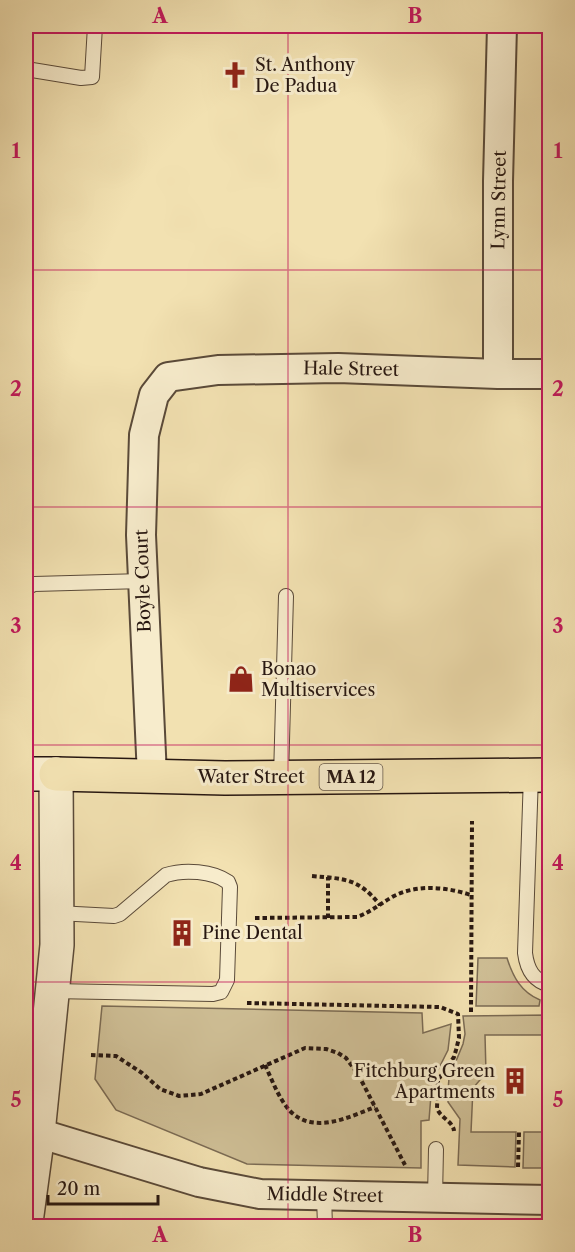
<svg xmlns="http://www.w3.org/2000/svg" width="575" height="1252" viewBox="0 0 575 1252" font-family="'Libre Caslon Text',serif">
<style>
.green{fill:#cfbf96;stroke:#7b6b54;stroke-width:1.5}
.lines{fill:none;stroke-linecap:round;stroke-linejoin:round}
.service-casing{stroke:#5a4a39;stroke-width:16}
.minor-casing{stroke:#5a4a39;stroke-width:32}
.tertiary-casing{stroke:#5a4a39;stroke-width:36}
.secondary-casing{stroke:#271711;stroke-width:36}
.trunk-casing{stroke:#271711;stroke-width:36}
.path{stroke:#271711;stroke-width:4;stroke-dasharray:4.5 3;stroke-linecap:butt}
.service{stroke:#f7eccc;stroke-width:14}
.minor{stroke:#f7eccc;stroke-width:28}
.tertiary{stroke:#f7eccc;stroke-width:33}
.secondary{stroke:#f7eccc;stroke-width:33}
.trunk{stroke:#f2e1b1;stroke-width:33}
.grid{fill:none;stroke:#c2185b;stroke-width:1.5;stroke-opacity:0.55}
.labels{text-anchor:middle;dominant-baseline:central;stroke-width:6;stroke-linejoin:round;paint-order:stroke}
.shield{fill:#f7eccc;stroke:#655749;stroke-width:1.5}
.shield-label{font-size:16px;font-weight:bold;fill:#271711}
.poi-label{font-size:18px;fill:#271711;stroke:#f7eccc;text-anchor:start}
.street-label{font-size:18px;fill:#271711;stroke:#f7eccc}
.neatline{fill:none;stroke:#c2185b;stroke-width:2}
.grid-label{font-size:20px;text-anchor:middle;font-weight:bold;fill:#c2185b}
</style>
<rect width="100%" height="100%" fill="#f2e1b1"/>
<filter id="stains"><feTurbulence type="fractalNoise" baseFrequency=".00333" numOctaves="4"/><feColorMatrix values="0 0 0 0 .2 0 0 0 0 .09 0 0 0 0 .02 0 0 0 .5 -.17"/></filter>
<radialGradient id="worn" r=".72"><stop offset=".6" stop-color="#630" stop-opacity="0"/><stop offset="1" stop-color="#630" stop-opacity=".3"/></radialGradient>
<!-- green -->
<path class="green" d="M 478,958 L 507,958 C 513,977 521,992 540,1000 L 539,1006 L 476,1006 Z
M 102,1006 L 422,1013 L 423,1033 L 451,1024 L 448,1050 L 432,1082 L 429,1120 L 421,1121 L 421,1168 L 247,1164 L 116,1110 L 95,1079 Z
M 549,1015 L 549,1035 L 485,1035 L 486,1073 L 473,1088 L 471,1132 L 516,1132 L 515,1167 L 458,1165 L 460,1119 L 448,1102 L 448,1091 L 449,1078 L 463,1044 L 465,1034 L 463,1016 Z
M 524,1132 L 549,1132 L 549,1168 L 523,1168 Z"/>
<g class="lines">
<defs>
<path id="service" d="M 26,69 L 81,78 L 92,77 L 95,26
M 26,588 L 34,584 L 143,581
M 531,775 L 525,953 C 527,969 533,981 550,985
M 281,777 L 286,596
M 52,991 L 213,994 L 221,992 L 227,980 L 230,887 L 228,882 C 213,871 184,869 166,875 L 120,914 L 114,916 L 57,913
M 324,1196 L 325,1226
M 435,1197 L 436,1149"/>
<path id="minor" d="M 498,374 L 498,181 L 502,26
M 152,776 L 141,535 L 144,435 L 154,395 L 168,377 L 218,370 L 338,368 L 498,374 L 550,374
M 38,1133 L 199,1182 L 260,1194 L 550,1200"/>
<path id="tertiary" d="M 26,1222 L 38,1133 L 57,945 L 56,774"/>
<path id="secondary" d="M 26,774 L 56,774"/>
<path id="trunk" d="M 56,774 L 225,778 L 550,775"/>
</defs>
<!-- service casing -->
<use href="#service" class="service-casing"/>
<!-- minor casing -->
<use href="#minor" class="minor-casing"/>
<!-- tertiary casing -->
<use href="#tertiary" class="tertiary-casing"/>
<!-- secondary casing -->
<use href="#secondary" class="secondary-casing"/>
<!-- trunk casing -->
<use href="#trunk" class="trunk-casing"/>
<!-- path -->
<path class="path" d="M 312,876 C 345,879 358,878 380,905
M 255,918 L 357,917 C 371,912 381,903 394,896 C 418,884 446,887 471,895
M 328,918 L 328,877
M 247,1003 L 440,1007 L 458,1014 L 459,1038 L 456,1050 L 454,1057 L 438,1080 L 437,1108 C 440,1118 453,1121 454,1131
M 471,1012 L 472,821
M 91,1055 L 116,1056 L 142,1073 L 160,1089 L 179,1096 L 201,1094 L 305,1048 L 326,1049 L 338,1053 L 346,1058 L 358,1074 L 405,1165
M 265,1065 C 272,1080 279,1099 290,1111 C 314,1135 349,1117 375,1107
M 518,1167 L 519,1132"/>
<!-- service -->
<use href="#service" class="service"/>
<!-- minor -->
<use href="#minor" class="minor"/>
<!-- tertiary -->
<use href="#tertiary" class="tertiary"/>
<!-- secondary -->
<use href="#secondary" class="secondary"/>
<!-- trunk -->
<use href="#trunk" class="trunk"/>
</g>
<!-- grid -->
<path class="grid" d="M 288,26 L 288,1226M 26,270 L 550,270M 26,507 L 550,507M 26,745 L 550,745M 26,982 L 550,982"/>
<!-- icons -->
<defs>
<symbol id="church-bare" viewBox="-9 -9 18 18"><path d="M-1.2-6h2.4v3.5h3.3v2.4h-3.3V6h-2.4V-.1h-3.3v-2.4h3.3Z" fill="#8f2418" stroke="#f7eccc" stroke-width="2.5" paint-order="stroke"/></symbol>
<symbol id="shop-bare" viewBox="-9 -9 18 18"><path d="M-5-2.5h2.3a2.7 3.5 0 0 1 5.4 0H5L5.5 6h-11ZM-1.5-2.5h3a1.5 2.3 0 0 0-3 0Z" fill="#8f2418" stroke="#f7eccc" stroke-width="2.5" paint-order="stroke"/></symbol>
<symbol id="building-bare" viewBox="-9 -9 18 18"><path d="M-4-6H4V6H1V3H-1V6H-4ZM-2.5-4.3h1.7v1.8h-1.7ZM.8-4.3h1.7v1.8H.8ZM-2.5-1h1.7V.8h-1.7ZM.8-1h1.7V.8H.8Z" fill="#8f2418" stroke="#f7eccc" stroke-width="2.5" paint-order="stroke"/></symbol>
</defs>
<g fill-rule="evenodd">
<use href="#church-bare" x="216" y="56" width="38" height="38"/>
<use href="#shop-bare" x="222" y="660" width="38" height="38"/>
<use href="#building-bare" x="163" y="914" width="38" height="38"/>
<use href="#building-bare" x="496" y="1062" width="38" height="38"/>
</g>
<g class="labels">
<!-- shield labels -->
<rect class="shield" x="319.5" y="764" width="63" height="26" rx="4.5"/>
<g class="shield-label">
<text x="351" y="777">MA 12</text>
</g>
<!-- poi labels -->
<g class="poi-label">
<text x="255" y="65">St. Anthony<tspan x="255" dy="21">De Padua</tspan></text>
<text x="261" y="669">Bonao<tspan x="261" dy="21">Multiservices</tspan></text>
<text x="202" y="933">Pine Dental</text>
<text x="495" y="1071" text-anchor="end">Fitchburg Green<tspan x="495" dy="21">Apartments</tspan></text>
</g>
<!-- street labels -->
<g class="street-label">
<text transform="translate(499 200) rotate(-89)">Lynn Street</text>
<text transform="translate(351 369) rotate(1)">Hale Street</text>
<text transform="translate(143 581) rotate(-92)">Boyle Court</text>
<text x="251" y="777">Water Street</text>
<text transform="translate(325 1195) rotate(1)">Middle Street</text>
</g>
</g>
<!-- margin -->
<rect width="575" height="1252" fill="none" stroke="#f2e1b1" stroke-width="66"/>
<!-- scale -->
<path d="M48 1195v9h110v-9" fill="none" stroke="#271711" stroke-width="3"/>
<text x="57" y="1195" font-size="18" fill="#271711" stroke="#f7eccc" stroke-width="4.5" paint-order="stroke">20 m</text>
<rect x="33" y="33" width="509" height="1186" class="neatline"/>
<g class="grid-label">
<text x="160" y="23">A</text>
<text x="415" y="23">B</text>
<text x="16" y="158">1</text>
<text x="558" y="158">1</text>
<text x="16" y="396">2</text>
<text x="558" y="396">2</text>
<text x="16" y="633">3</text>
<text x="558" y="633">3</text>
<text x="16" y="870">4</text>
<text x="558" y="870">4</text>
<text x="16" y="1107">5</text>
<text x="558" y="1107">5</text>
<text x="160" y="1242">A</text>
<text x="415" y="1242">B</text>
</g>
<rect width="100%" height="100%" filter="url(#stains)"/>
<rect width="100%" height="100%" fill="url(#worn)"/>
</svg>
